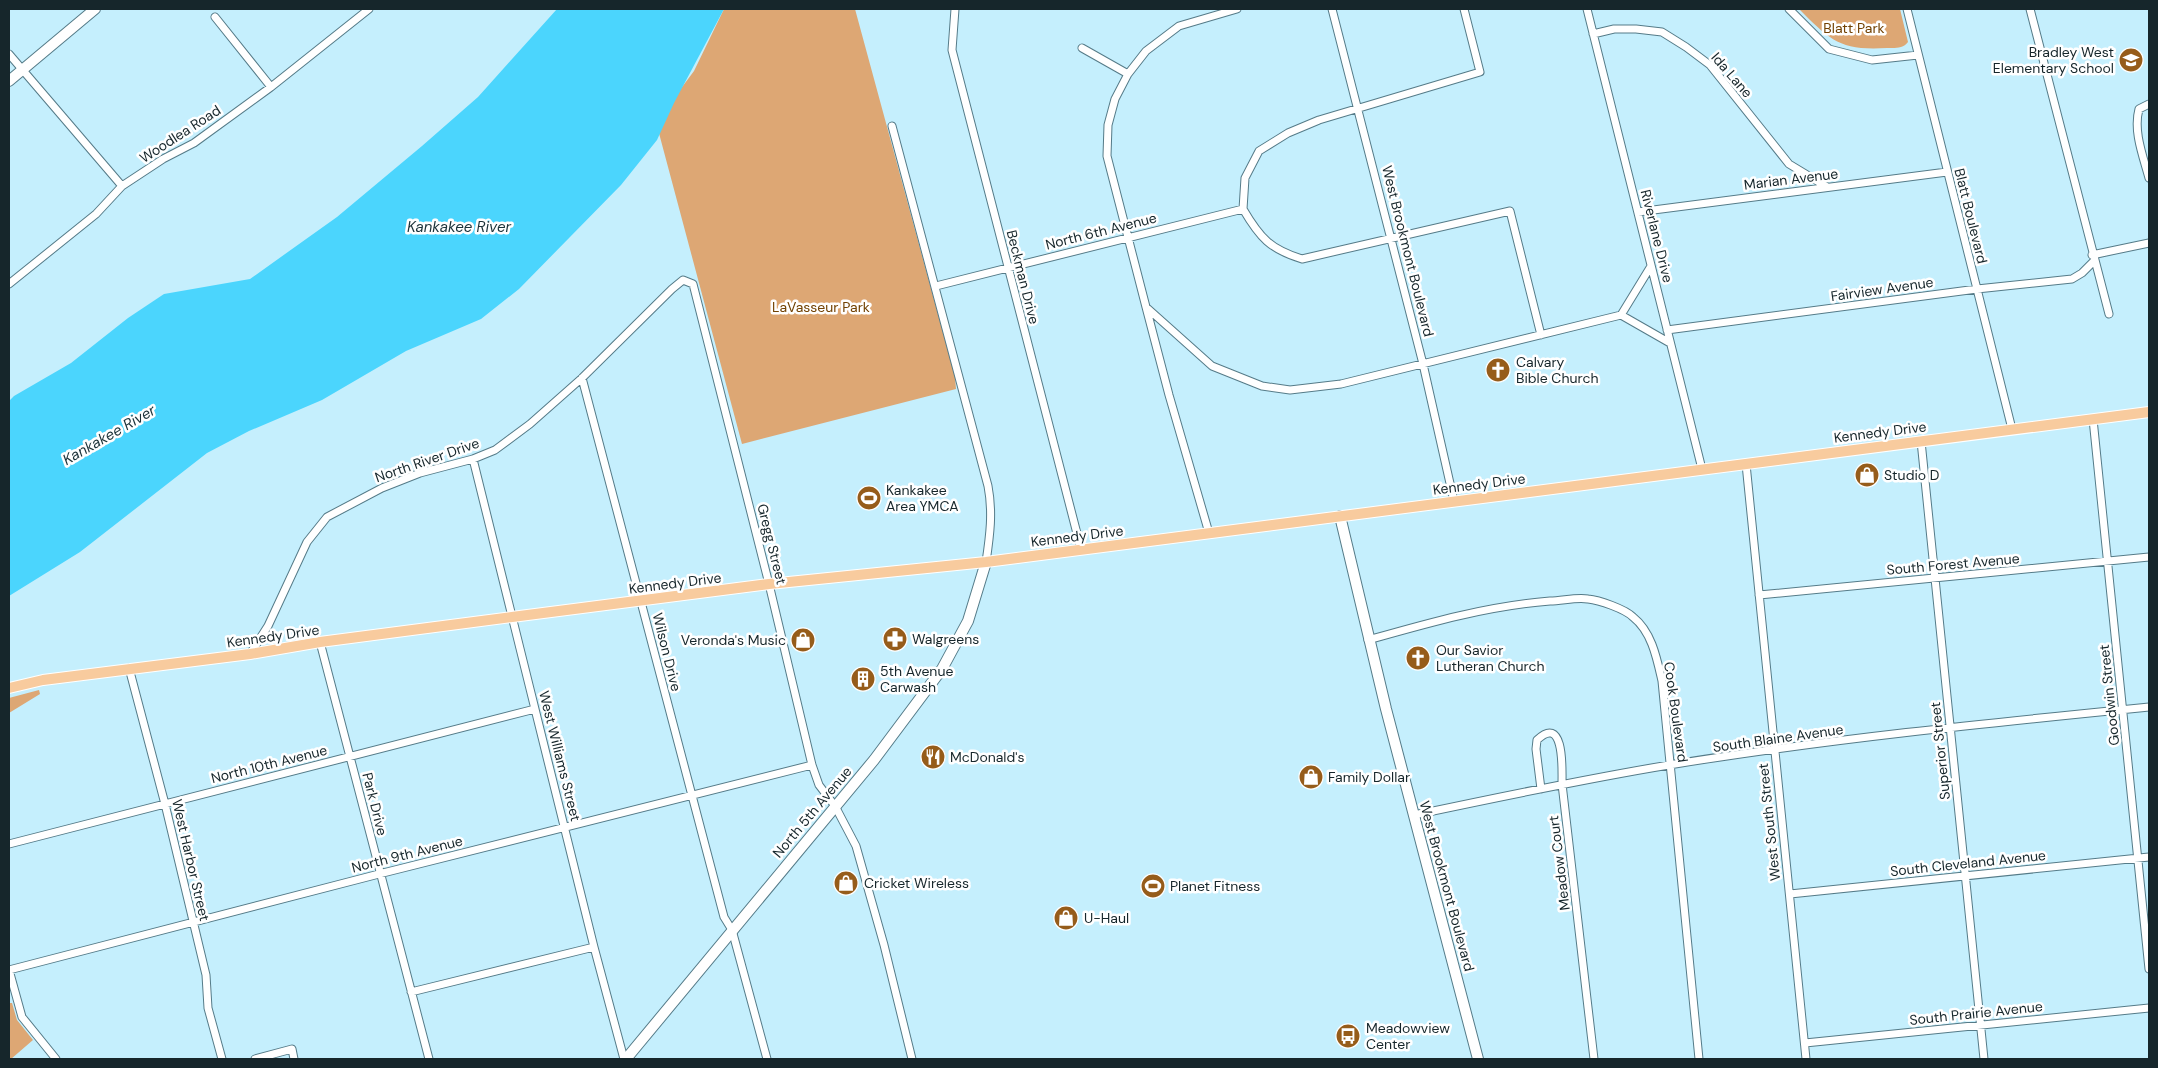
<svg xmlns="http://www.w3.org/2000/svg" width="2158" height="1068" viewBox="0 0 2158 1068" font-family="'DM Sans',sans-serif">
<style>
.green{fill:#dda774}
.water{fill:#4bd5fd}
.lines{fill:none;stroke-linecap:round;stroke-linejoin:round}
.street-casing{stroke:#557b88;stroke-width:9}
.secondary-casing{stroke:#557b88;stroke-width:12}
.primary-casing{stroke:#fff;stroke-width:12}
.street{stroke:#fff;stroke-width:7}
.secondary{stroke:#fff;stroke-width:10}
.primary{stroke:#f8cb9e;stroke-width:10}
.labels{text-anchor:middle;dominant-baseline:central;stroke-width:5;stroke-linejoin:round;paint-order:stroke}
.park-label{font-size:14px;fill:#724203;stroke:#fff}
.poi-label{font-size:14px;fill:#16262b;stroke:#fff;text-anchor:start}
.street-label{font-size:14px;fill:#16262b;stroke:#fff}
.water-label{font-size:15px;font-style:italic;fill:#1b3239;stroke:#fff}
</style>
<rect width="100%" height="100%" fill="#c5effd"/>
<!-- green -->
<path class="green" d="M 724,9 L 855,9 L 955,377 L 956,389 L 742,444 L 656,122 L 694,71 Z
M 1799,9 L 1900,9 L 1908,42 C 1903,49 1895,48 1887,48 C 1840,51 1830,40 1799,9 Z
M 39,690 L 40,694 L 9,713 L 9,698 Z
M 9,1003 L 12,1003 L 17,1020 L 33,1040 L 11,1059 L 9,1059 Z"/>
<!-- water -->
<path class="water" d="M 557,9 L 724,9 L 674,103 L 657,140 L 621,185 L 519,289 L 481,319 L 406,351 L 322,400 L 249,431 L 207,453 L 80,552 L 9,596 L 9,401 L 14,396 L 71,363 L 128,318 L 164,294 L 250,279 L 337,217 L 422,146 L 478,97 Z"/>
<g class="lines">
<defs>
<path id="street" d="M 955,9 L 952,50 L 1081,549
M 1237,9 L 1179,26 L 1146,51 L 1128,74 L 1115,99 L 1108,125 L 1107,156 L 1146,307 L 1212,366 L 1262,386 L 1290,390 L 1341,384 L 1621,315 L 1651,266
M 1332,9 L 1423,364 L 1454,501
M 1587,9 L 1702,469
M 1789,9 L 1829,49 L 1872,60 L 1918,55
M 1907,9 L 2012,429
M 2030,9 L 2109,314
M 215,17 L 271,87
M 1593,34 L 1614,29 L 1636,29 L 1662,32 L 1686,47 L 1710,65 L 1789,164 L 1827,187
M 1082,48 L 1128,74
M 9,54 L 122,186
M 2149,104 L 2139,109 C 2133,131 2143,156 2149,178
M 892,126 L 988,486 C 993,512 990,535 986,562
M 1243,209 C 1260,238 1270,249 1302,259 L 1510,211 L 1541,335
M 1243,209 L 1245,178 L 1259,151 L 1288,133 L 1319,120 L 1480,72 L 1464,9
M 1638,212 L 1947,172
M 2092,255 L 2149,243
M 9,284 L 96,214 L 122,186 L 163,159 L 194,143 L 271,87 L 369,9
M 936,286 L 1243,209
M 1146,307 L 1169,395 L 1209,533
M 1621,315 L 1670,343
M 1667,330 L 1977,289 L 2072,279 L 2082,273 L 2094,261
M 582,378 L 724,917 L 732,930 L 767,1059
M 2093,419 L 2149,969
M 1921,441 L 1984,1059
M 473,459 L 594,947 L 624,1059
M 1746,464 L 1806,1059
M 1759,595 L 2149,557
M 1368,640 C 1428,623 1487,606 1550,601 C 1562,601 1576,597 1588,599 C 1599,600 1625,609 1633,617 C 1652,632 1657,659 1662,681 L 1699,1059
M 320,642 L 429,1059
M 250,654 L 268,626 L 307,542 L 327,517 L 382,488 L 420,473 L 473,459 L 495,450 L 530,424 L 582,378 L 672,289 L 683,280 L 693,284 L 769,584 L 812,765 L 819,785 L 835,806 L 856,846 L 884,945 L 912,1059
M 129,668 L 165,804 L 206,975 L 208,1008 L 222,1059
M 1541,789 L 1536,749 L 1537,740 C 1565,713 1562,771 1562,784 L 1594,1059
M 1414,815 C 1499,797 1584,779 1669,765 C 1828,739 1989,723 2149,707
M 9,844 L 535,709
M 1790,894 L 2149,857
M 9,970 L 379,874 L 812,765
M 9,970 L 22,1017 L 56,1059
M 411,992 L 594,947
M 1805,1043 L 2149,1008
M 255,1059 L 292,1049 L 294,1059"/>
<path id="secondary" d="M 9,81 L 95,9
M 1340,516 L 1386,709 L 1478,1059
M 626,1059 L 874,760 L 942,669 L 968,621 L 986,562"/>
<path id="primary" d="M 9,688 L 43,680 L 250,654 L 320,642 L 512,617 L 769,584 L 986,562 L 2149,412"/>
</defs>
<!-- street casing -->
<use href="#street" class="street-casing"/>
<!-- secondary casing -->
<use href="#secondary" class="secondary-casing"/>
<!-- primary casing -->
<use href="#primary" class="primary-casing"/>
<!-- street -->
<use href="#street" class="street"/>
<!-- secondary -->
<use href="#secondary" class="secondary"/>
<!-- primary -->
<use href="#primary" class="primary"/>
</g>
<!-- icons -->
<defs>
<symbol id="school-disc" viewBox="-11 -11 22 22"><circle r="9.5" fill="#965c1a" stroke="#fff"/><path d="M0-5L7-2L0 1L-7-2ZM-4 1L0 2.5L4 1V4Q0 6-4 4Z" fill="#fff"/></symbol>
<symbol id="church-disc" viewBox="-11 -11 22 22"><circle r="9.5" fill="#965c1a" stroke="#fff"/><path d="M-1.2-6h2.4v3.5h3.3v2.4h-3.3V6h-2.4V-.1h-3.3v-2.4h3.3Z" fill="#fff"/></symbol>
<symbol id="shop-disc" viewBox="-11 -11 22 22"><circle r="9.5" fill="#965c1a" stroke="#fff"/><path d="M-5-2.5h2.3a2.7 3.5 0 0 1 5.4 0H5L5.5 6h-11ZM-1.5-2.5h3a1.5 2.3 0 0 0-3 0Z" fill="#fff"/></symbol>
<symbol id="stadium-disc" viewBox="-11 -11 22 22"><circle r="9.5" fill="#965c1a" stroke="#fff"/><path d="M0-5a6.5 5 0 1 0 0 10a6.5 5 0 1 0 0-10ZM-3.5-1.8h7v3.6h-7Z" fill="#fff"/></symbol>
<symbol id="pharmacy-disc" viewBox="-11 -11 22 22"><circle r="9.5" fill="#965c1a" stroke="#fff"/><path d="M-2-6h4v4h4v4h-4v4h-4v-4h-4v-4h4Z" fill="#fff"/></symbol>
<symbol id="building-disc" viewBox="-11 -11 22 22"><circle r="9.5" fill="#965c1a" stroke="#fff"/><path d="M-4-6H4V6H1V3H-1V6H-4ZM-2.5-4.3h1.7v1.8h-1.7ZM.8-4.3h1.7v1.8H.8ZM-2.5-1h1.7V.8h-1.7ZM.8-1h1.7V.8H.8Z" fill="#fff"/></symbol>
<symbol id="restaurant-disc" viewBox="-11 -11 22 22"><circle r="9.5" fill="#965c1a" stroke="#fff"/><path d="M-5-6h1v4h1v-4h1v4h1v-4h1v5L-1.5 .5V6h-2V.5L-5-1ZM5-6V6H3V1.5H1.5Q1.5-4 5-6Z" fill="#fff"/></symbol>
<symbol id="bus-disc" viewBox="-11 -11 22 22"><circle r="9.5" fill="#965c1a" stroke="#fff"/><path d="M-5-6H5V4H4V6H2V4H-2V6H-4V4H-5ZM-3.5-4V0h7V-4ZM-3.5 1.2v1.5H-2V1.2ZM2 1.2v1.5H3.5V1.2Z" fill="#fff"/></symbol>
</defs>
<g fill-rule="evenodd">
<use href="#school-disc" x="2117" y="46" width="28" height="28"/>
<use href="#church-disc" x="1484" y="356" width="28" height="28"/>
<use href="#shop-disc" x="1853" y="461" width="28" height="28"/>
<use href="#stadium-disc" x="855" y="484" width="28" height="28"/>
<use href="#pharmacy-disc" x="881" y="625" width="28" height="28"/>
<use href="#shop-disc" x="789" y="626" width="28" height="28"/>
<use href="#church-disc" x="1404" y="644" width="28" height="28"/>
<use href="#building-disc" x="849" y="665" width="28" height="28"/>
<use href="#restaurant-disc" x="919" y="743" width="28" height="28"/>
<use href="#shop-disc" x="1297" y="763" width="28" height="28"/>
<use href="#shop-disc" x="832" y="869" width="28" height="28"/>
<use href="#stadium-disc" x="1139" y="872" width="28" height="28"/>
<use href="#shop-disc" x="1052" y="904" width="28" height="28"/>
<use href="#bus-disc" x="1334" y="1022" width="28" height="28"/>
</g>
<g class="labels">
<!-- park labels -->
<g class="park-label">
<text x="1854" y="28">Blatt Park</text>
<text x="821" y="307">LaVasseur Park</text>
</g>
<!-- poi labels -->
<g class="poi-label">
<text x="2114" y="52" text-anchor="end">Bradley West<tspan x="2114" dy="16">Elementary School</tspan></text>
<text x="1516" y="362">Calvary<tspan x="1516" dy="16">Bible Church</tspan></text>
<text x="1884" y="475">Studio D</text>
<text x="886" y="490">Kankakee<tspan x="886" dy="16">Area YMCA</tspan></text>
<text x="912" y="639">Walgreens</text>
<text x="786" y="640" text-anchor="end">Veronda's Music</text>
<text x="1436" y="650">Our Savior<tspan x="1436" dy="16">Lutheran Church</tspan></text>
<text x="880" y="671">5th Avenue<tspan x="880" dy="16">Carwash</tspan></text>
<text x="950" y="757">McDonald's</text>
<text x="1328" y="777">Family Dollar</text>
<text x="864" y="883">Cricket Wireless</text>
<text x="1170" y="886">Planet Fitness</text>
<text x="1084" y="918">U-Haul</text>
<text x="1366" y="1028">Meadowview<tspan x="1366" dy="16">Center</tspan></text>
</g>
<!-- street labels -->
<g class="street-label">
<text transform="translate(1732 75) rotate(49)">Ida Lane</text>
<text transform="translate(180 134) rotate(-33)">Woodlea Road</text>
<text transform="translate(1791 179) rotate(-7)">Marian Avenue</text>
<text transform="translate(1971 216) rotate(76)">Blatt Boulevard</text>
<text transform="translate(1101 231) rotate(-14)">North 6th Avenue</text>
<text transform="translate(1657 236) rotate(76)">Riverlane Drive</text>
<text transform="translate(1408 251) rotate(76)">West Brookmont Boulevard</text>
<text transform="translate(1023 277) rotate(76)">Beckman Drive</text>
<text transform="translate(1882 289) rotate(-8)">Fairview Avenue</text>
<text transform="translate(1880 432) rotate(-7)">Kennedy Drive</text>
<text transform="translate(427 460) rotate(-19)">North River Drive</text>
<text transform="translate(1479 484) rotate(-7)">Kennedy Drive</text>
<text transform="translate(1077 536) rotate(-7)">Kennedy Drive</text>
<text transform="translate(772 544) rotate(76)">Gregg Street</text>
<text transform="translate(1953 564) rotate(-5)">South Forest Avenue</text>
<text transform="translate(675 583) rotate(-7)">Kennedy Drive</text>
<text transform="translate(273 636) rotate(-8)">Kennedy Drive</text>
<text transform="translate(667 652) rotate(76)">Wilson Drive</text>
<text transform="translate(2109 695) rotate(-96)">Goodwin Street</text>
<text transform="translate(1676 712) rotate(82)">Cook Boulevard</text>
<text transform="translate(1778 738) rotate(-8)">South Blaine Avenue</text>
<text transform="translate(1940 751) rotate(-96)">Superior Street</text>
<text transform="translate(560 756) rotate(76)">West Williams Street</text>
<text transform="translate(269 764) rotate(-14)">North 10th Avenue</text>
<text transform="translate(375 804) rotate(76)">Park Drive</text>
<text transform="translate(812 812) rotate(-50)">North 5th Avenue</text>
<text transform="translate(1769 822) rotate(-96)">West South Street</text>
<text transform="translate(407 854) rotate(-14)">North 9th Avenue</text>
<text transform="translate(191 860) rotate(77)">West Harbor Street</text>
<text transform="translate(1559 863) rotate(-97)">Meadow Court</text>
<text transform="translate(1968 863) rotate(-6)">South Cleveland Avenue</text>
<text transform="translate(1447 886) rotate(75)">West Brookmont Boulevard</text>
<text transform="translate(1976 1013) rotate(-6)">South Prairie Avenue</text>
</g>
<!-- water labels -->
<g class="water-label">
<text x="459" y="227">Kankakee River</text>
<text transform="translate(109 435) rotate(-30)">Kankakee River</text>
</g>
</g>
<!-- border -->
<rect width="2158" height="1068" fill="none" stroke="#16262b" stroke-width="20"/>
</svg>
